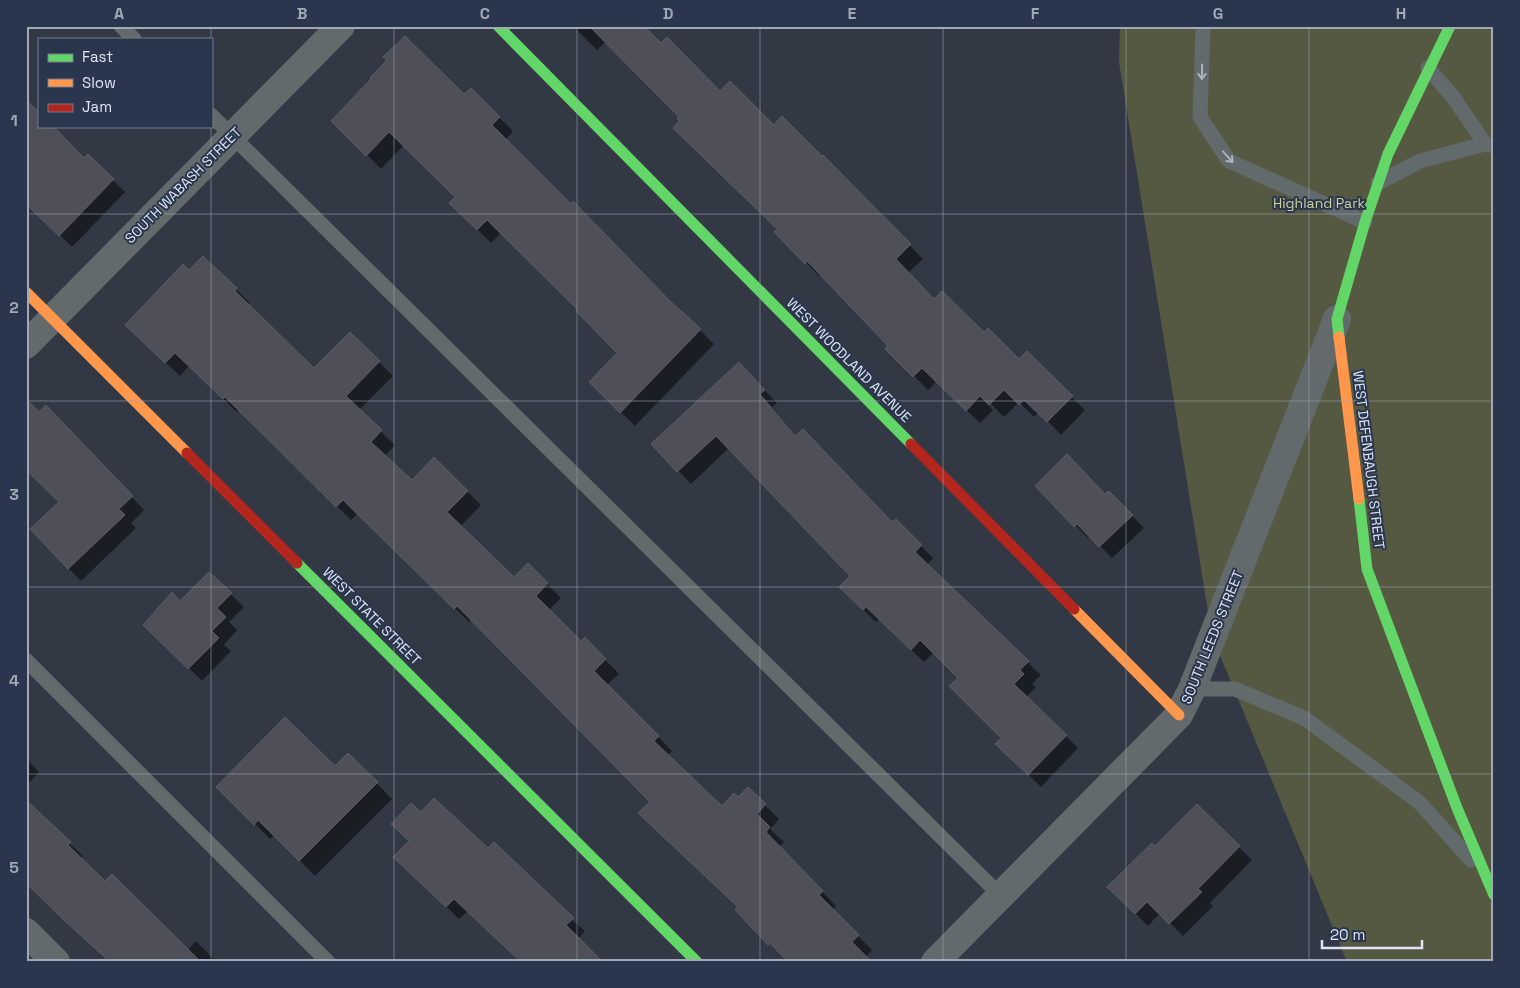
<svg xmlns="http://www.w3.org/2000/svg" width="1520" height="988" viewBox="0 0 1520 988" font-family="'Space Grotesk',sans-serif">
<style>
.green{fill:#555942}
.shadow{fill:#0007}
.building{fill:#4e4f59;stroke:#5b5d68}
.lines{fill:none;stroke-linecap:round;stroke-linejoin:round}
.lane{stroke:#636a6b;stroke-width:15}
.street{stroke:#636a6b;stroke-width:28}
.fast{stroke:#63d668;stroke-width:11}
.slow{stroke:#ff974d;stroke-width:11}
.jam{stroke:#b3261e;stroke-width:11}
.oneway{stroke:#acb4bd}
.grid{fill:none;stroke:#a1a9b7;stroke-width:1;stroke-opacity:0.55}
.labels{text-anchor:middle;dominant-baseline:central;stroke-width:4;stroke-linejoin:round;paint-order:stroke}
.street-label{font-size:14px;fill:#dde5f4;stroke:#2a364d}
.park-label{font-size:14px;fill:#ccd295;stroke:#2a364d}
.neatline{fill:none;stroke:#a1a9b7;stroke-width:2}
.grid-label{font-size:16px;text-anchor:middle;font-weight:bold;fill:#a1a9b7}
</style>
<rect width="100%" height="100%" fill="#323945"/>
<!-- green -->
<path class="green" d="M 1120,26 L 1494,26 L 1494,962 L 1347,962 L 1212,636 L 1119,62 Z"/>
<!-- shadow -->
<path class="shadow" d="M 573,26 L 642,26 L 661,45 L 720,93 L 822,158 L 823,156 L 923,259 L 908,273 L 934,301 L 984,333 L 1019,361 L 1027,353 L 1085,410 L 1061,435 L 1039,412 L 1034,417 L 1019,402 L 1004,417 L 986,399 L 984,401 L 993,410 L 980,423 L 937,381 L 928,390 L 887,349 L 890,346 L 821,274 L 819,276 L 776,232 L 778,229 L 681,117 L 606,41 L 597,50 Z
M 471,90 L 513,131 L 505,140 L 714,344 L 635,426 L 590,382 L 618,353 L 579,309 L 501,233 L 491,243 L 451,203 L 457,197 L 404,145 L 381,169 L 333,121 L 464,96 Z
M 39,126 L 84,160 L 88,156 L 125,192 L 72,247 L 26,201 Z
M 189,272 L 236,289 L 250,303 L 248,305 L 315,370 L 350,333 L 393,376 L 359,410 L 395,445 L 385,456 L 412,481 L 434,459 L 481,505 L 460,527 L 514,579 L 528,565 L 561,598 L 549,610 L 581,643 L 585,639 L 619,674 L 607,685 L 672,751 L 667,756 L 722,808 L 738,799 L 748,789 L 779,819 L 770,829 L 784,842 L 779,847 L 836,906 L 832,910 L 872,950 L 866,957 L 789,962 L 737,910 L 739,908 L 651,802 L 471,619 L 469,622 L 358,513 L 351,520 L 240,410 L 237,412 L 189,366 L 180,376 L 140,339 Z
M 751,376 L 777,403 L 772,407 L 796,437 L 893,524 L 896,521 L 933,558 L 927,565 L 1041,675 L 1032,684 L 1036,687 L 1026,697 L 1078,748 L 1041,787 L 1009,756 L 1003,738 L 959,678 L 934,652 L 924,662 L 879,619 L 876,622 L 840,587 L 851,576 L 729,448 L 691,484 L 653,444 Z
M 39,414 L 59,420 L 144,510 L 131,523 L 136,528 L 81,581 L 32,530 L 61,502 Z
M 1036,486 L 1105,496 L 1109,492 L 1144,528 L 1112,558 L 1090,536 L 1088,538 Z
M 209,573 L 244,607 L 229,622 L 237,630 L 224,645 L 231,651 L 202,681 L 145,625 L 180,602 Z
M 348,754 L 392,799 L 315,876 L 275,835 L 270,839 L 218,787 L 335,768 Z
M 26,759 L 39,772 L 26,786 Z
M 26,802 L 83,856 L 80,858 L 105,883 L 188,950 L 196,941 L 216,962 L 112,962 L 26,883 Z
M 1197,806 L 1252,860 L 1210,903 L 1213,906 L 1183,936 L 1160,913 L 1148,926 L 1109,887 L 1155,848 Z
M 421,814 L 488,850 L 585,931 L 578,939 L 468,911 L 459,919 L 408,869 L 410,841 Z"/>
<!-- building -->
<path class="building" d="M 589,26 L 644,26 L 661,43 L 667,37 L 720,91 L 730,81 L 774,125 L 782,116 L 822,156 L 823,155 L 911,244 L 896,259 L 934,299 L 942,291 L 984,332 L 988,328 L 1019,359 L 1027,351 L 1073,396 L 1047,422 L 1024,400 L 1019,405 L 1004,390 L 989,405 L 980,396 L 966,411 L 922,368 L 913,377 L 885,349 L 888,346 L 807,261 L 805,264 L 774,232 L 777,229 L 673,128 L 679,121 L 677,118 L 679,117 Z
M 405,36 L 464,94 L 471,88 L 500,117 L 492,125 L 571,204 L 573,201 L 669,300 L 701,329 L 620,413 L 589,382 L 617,353 L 576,311 L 577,309 L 487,220 L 477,230 L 449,203 L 455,197 L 389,132 L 366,156 L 331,121 L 371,79 L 370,78 L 387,60 L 383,57 Z
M 26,100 L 39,112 L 39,126 L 53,126 L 84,158 L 88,154 L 114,179 L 59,236 L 26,204 Z
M 203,256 L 237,288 L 235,291 L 314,368 L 350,332 L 380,361 L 346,396 L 382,430 L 371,442 L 412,480 L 434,457 L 468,491 L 447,512 L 514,577 L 528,563 L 548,583 L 536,596 L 581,641 L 585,637 L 606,659 L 594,671 L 659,736 L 654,741 L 722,806 L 734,793 L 738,797 L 748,787 L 766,804 L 757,814 L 770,827 L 766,832 L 823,891 L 819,895 L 859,935 L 852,942 L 872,962 L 788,962 L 770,943 L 768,945 L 735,910 L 738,907 L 638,813 L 650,802 L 457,606 L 454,609 L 343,500 L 336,507 L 225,397 L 223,399 L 175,353 L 165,363 L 125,325 L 183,264 L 189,270 Z
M 739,362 L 765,390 L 760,394 L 795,436 L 803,429 L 892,522 L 896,519 L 922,545 L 915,552 L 1029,661 L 1020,670 L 1024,674 L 1014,684 L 1067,735 L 1028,775 L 995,744 L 1001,738 L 949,686 L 958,678 L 920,640 L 911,650 L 866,607 L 863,610 L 839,587 L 850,576 L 716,436 L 677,472 L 651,444 Z
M 26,399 L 39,412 L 46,405 L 133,496 L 119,509 L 125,515 L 68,569 L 30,529 L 59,502 L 26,470 Z
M 1067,454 L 1105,494 L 1109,491 L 1133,515 L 1099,547 L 1077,524 L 1074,527 L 1035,486 Z
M 209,572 L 232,593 L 217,608 L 226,617 L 212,631 L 219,638 L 188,669 L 143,625 L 172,592 L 180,601 Z
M 285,717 L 335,766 L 348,753 L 378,782 L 299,861 L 258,820 L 254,825 L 216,787 Z
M 434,798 L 488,848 L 494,842 L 574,918 L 566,925 L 603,962 L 521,962 L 454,899 L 446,907 L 393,857 L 409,841 L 391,824 L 411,803 L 421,812 Z
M 26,800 L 71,842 L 68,845 L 105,881 L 112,874 L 201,962 L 110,962 L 65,921 L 26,883 Z
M 1197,804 L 1240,846 L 1198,889 L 1202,892 L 1169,924 L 1147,902 L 1135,914 L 1107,887 L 1152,843 L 1155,846 Z"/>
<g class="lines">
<!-- lane -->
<path class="lane" d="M 121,26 L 134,39
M 1203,26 L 1200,117 L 1229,161 L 1365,222
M 1428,68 L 1453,97 L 1485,144
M 211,115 L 1001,896
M 1378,183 L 1420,161 L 1485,144 L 1494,146
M 26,660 L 328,962
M 1192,689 L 1235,689 L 1304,718 L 1419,802 L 1471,860"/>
<!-- street -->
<path class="street" d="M 26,345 L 341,26
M 26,932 L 56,962
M 935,962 L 1179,715 L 1192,689 L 1337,319"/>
<!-- fast -->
<path class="fast" d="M 498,26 L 911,444
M 1339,337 L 1337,319 L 1365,222 L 1388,154 L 1450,26
M 1359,499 L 1367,569 L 1457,808 L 1494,895
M 297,563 L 697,962"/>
<!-- slow -->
<path class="slow" d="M 26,292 L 187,453
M 1339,337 L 1359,499
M 1074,609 L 1179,715"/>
<!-- jam -->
<path class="jam" d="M 911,444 L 1074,609
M 187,453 L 297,563"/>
</g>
<!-- one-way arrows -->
<defs><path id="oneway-shaft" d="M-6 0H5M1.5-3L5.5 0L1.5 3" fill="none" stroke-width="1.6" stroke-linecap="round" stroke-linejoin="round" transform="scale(1.25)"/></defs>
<g class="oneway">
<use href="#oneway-shaft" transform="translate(1202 72) rotate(91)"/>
<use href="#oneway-shaft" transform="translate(1228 157) rotate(48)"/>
</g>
<!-- grid -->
<path class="grid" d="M 211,26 L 211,39M 394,26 L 394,962M 577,26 L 577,962M 760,26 L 760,962M 943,26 L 943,962M 1126,26 L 1126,962M 1309,26 L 1309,962M 211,126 L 211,962M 26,214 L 1494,214M 26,401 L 1494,401M 26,587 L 1494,587M 26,774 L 1494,774"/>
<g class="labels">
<!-- street labels -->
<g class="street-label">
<text transform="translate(183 185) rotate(-45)">SOUTH WABASH STREET</text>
<text transform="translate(849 360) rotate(45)">WEST WOODLAND AVENUE</text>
<text transform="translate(1369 460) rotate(83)">WEST DEFENBAUGH STREET</text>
<text transform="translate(372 616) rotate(45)">WEST STATE STREET</text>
<text transform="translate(1212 637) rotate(-68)">SOUTH LEEDS STREET</text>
</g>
<!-- park labels -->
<g class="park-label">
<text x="1319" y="203">Highland Park</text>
</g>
</g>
<!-- border -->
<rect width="1520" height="988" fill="none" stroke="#2a364d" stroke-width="55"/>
<!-- legend -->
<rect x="38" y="38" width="175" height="90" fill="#2a364d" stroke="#727c90"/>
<rect x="48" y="54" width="25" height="8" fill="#63d668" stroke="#727c90"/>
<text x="82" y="62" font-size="15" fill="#dde5f4">Fast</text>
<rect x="48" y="79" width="25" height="8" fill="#ff974d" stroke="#727c90"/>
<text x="82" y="88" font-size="15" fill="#dde5f4">Slow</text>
<rect x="48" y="104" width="25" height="8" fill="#b3261e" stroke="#727c90"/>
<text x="82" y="112" font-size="15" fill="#dde5f4">Jam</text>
<!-- scale -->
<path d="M1322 940v8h100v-8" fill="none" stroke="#dde5f4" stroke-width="2.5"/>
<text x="1330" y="940" font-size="15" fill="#dde5f4" stroke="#2a364d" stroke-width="4" paint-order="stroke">20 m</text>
<rect x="28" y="28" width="1464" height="932" class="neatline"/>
<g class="grid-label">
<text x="119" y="19">A</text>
<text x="302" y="19">B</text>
<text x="485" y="19">C</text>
<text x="668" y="19">D</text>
<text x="852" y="19">E</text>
<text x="1035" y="19">F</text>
<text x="1218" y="19">G</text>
<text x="1401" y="19">H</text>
<text x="14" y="126">1</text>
<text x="14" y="313">2</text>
<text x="14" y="500">3</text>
<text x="14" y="686">4</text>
<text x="14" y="873">5</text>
</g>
</svg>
